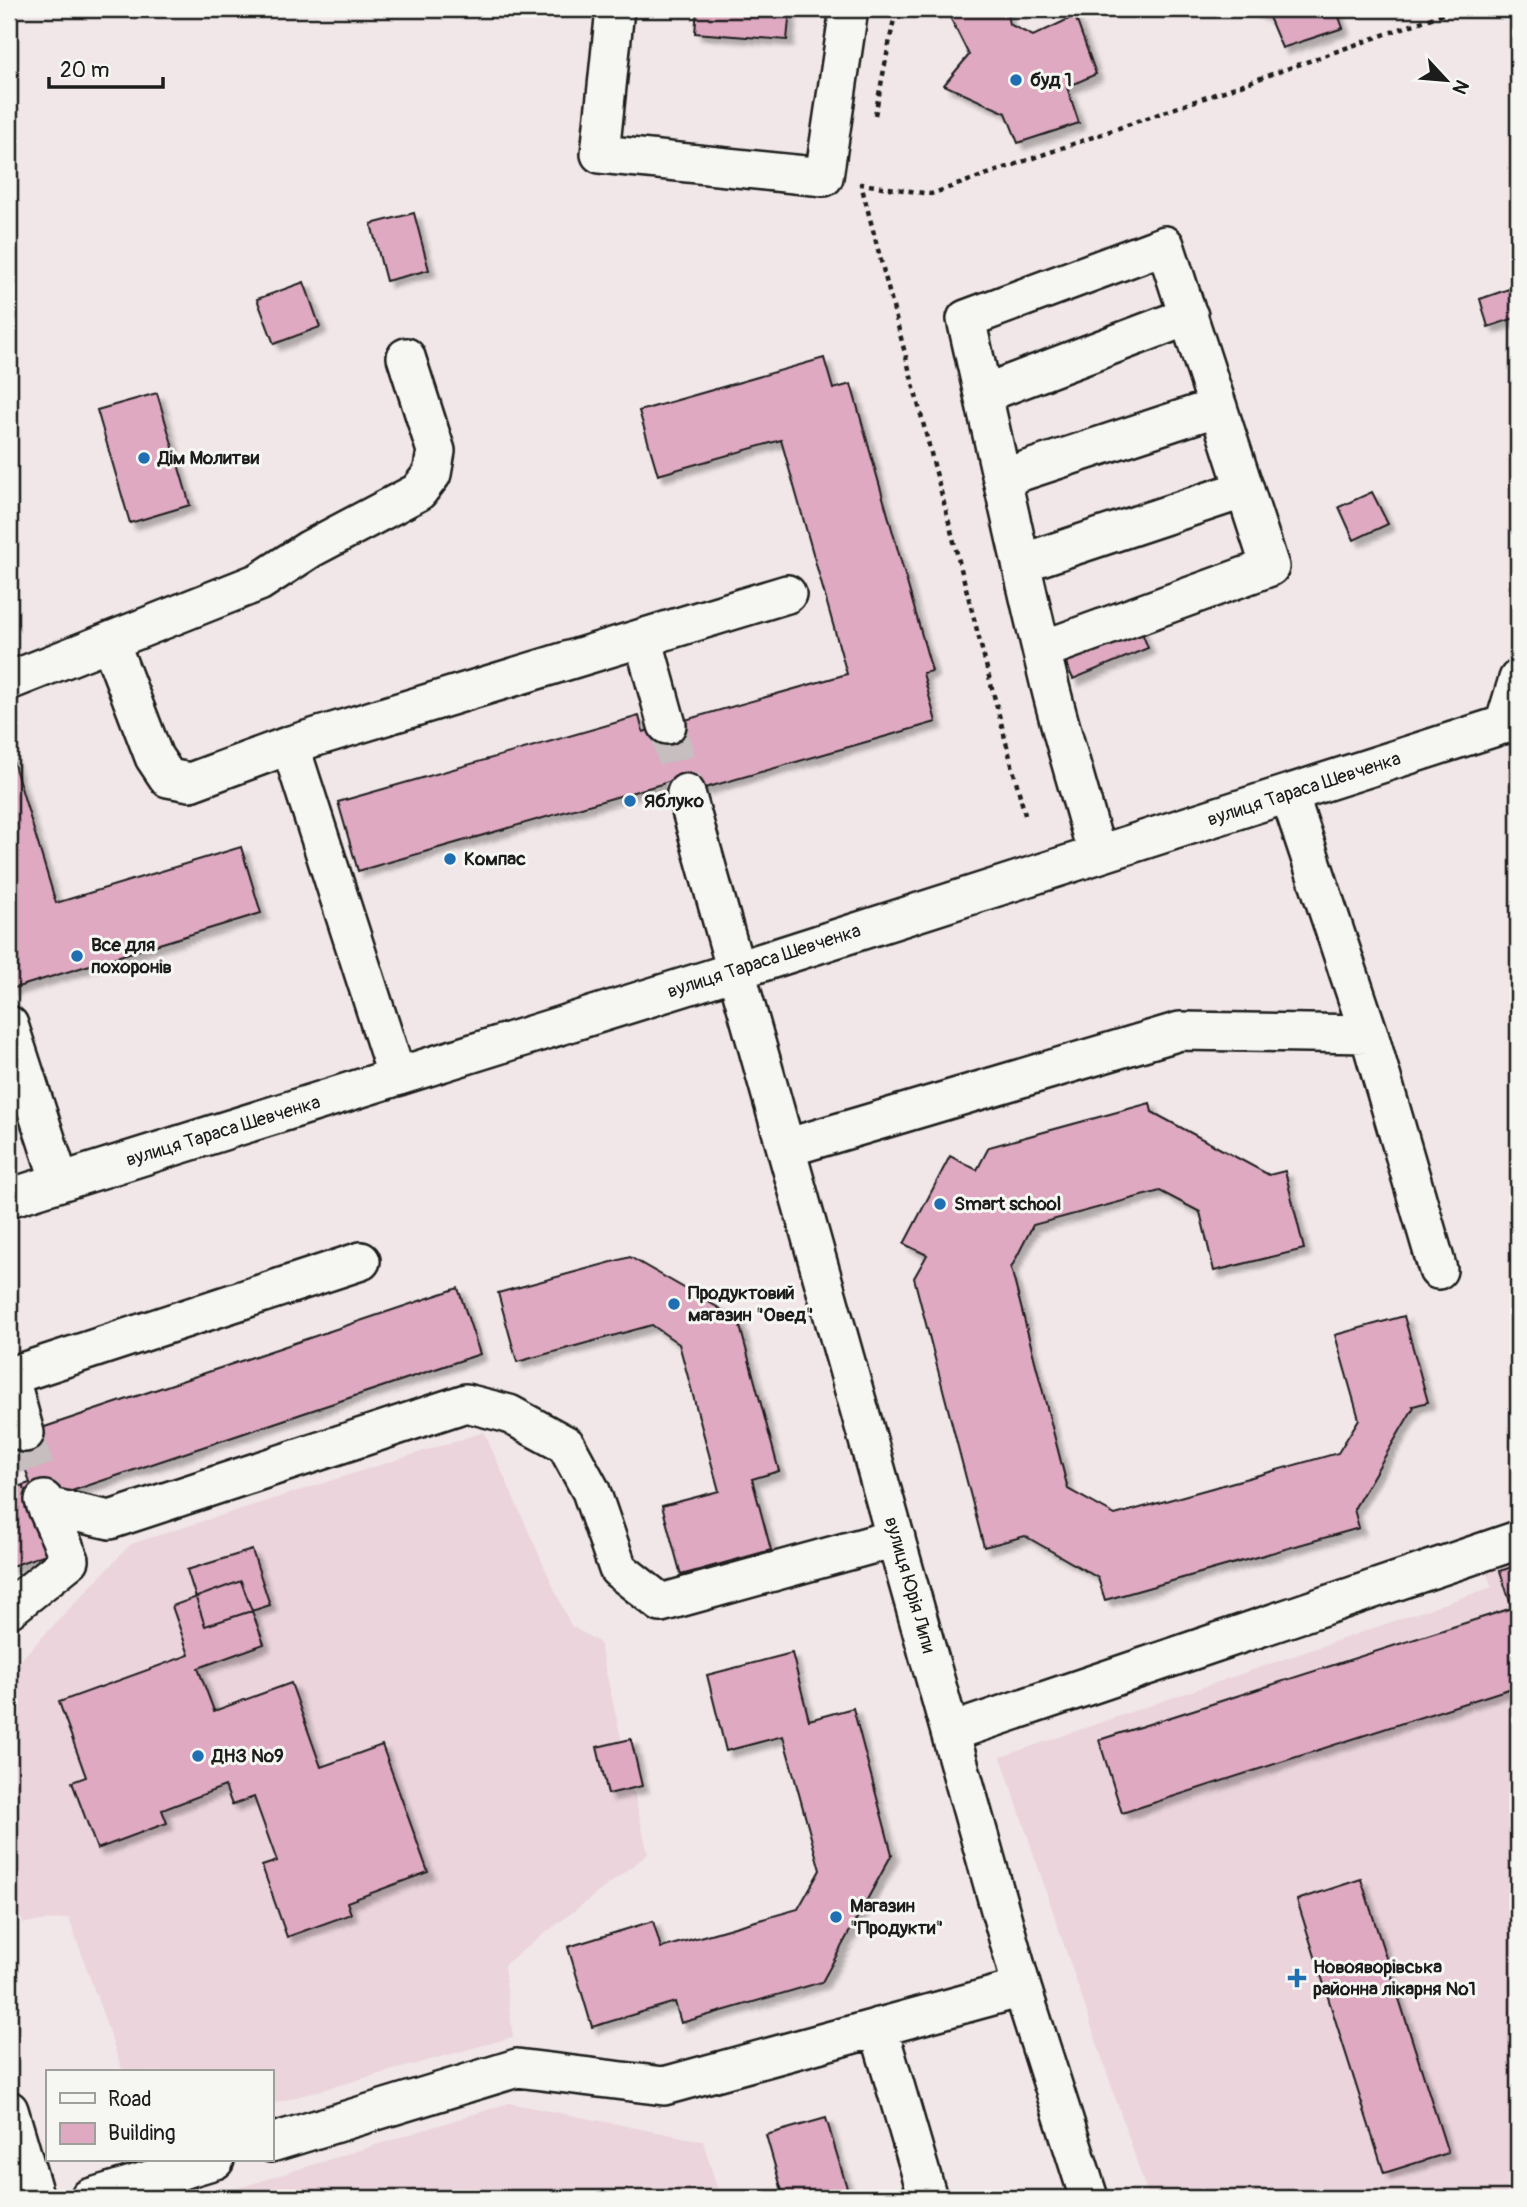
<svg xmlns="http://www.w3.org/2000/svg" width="1527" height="2207" viewBox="0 0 1527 2207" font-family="Pangolin,sans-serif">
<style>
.built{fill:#ebd4dc}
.building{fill:#dea9c1;stroke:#1c1c1c;stroke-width:2;filter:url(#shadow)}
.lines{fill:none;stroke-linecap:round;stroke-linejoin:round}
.minor-tunnel{stroke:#c6bebf;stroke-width:37;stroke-dasharray:37 18;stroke-linecap:butt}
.minor-casing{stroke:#1c1c1c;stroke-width:42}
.path{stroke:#1c1c1c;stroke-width:4.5;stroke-dasharray:5 5;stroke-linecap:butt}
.minor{stroke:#f6f6f2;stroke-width:37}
.poi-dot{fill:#1f6fb2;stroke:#f6f6f2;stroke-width:2.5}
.labels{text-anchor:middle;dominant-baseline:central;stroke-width:6;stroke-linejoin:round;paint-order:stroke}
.poi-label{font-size:19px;font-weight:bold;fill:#1c1c1c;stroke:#f6f6f2;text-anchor:start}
.street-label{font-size:19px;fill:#1c1c1c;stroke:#f6f6f2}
</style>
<defs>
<filter id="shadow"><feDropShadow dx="6" dy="6" stdDeviation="2" flood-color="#0004"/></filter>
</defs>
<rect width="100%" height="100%" fill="#f1e7e8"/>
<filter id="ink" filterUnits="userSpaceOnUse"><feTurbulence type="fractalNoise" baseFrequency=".0143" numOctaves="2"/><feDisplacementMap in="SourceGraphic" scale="14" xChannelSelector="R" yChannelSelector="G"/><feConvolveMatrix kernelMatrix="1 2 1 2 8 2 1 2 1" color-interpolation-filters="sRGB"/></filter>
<g filter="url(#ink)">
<!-- built -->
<path class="built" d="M 484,1432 L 571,1626 L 599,1642 L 648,1854 L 504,1965 L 513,2037 L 271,2104 L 271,2072 L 123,2072 L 69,1918 L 24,1923 L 9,1901 L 9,1672 L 131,1544 Z
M 1518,1556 L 1518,2198 L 1149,2198 L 1001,1757 L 1492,1587 L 1485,1568 Z
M 509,2103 L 703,2141 L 720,2198 L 207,2198 Z"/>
<!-- building -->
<path class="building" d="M 697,9 L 790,9 L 787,40 L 695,33 Z
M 953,9 L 1006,9 L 1009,24 L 1033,36 L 1075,16 L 1096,74 L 1067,87 L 1079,123 L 1018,143 L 1006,113 L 944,85 L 969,55 L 947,11 Z
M 1250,9 L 1336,9 L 1343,28 L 1282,48 L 1269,17 Z
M 414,213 L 429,270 L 386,281 L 371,224 Z
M 304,282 L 320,327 L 274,344 L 257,299 Z
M 1518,286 L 1518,317 L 1488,327 L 1480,299 Z
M 824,358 L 833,389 L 851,384 L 932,671 L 923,673 L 936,722 L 677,796 L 672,781 L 358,871 L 338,802 L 639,716 L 643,732 L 847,674 L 781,440 L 658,475 L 639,411 Z
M 157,393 L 190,505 L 130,523 L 97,410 Z
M 1372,492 L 1388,524 L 1354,540 L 1339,507 Z
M 1138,623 L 1148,648 L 1073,679 L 1062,654 Z
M 9,748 L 56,903 L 241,847 L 261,913 L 11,989 L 9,982 Z
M 1150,1103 L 1152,1112 L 1269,1175 L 1285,1171 L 1304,1249 L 1214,1271 L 1200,1212 L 1160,1191 L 1033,1225 L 1011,1268 L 1068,1489 L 1115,1515 L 1338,1453 L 1359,1419 L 1335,1335 L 1404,1316 L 1428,1402 L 1413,1406 L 1414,1407 L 1354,1509 L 1359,1528 L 1105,1600 L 1098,1578 L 1025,1536 L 984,1547 L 914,1278 L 927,1255 L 904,1244 L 950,1156 L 977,1170 L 989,1147 Z
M 630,1257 L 738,1319 L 779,1471 L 752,1479 L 771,1550 L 681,1575 L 662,1506 L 719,1491 L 679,1344 L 652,1325 L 517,1362 L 498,1293 Z
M 458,1288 L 480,1354 L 30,1505 L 23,1485 L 30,1483 L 15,1437 Z
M 23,1485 L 46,1554 L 9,1567 L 9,1490 Z
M 252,1550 L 270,1605 L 205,1626 L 187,1570 Z
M 1518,1565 L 1518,1686 L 1122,1813 L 1099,1740 L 1512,1608 L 1500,1571 Z
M 241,1581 L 264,1644 L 198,1668 L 214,1711 L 291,1683 L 321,1767 L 382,1745 L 428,1872 L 347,1902 L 351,1914 L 287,1937 L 262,1866 L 277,1861 L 254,1797 L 232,1805 L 225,1786 L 162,1810 L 167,1823 L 97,1849 L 72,1782 L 86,1777 L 59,1702 L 189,1655 L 172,1606 Z
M 792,1653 L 809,1720 L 853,1708 L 892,1854 L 822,1982 L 681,2023 L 675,2002 L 592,2027 L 568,1947 L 653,1921 L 661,1948 L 798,1909 L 820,1870 L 783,1736 L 726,1751 L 707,1675 Z
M 631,1739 L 642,1786 L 608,1794 L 597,1747 Z
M 1361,1879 L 1448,2153 L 1384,2173 L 1297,1900 Z
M 826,2118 L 850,2198 L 784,2198 L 766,2135 Z"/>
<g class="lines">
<!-- minor-tunnel -->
<path class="minor-tunnel" d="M 667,725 L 686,793
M 25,1433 L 44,1500"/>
<defs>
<path id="minor" d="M 615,9 L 600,154 L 824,177 L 849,9
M 983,394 L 1189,316
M 1002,478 L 1218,407
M 1022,563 L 1245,489
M 643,638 L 667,725
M 110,642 L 154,757 L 168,778 L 190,782 L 290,745 L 787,594
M 1042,650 L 1270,567 L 1165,245 L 966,319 C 994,442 1020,564 1050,686 C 1064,743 1082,799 1097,855
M 9,681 L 259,582 L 310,549 L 418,492 L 432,474 L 436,451 L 406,357
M 1504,725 L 1518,679
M 290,745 L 397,1077
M 686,793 L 1022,1988 L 1089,2198
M 1289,794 L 1369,1034 L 1438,1270
M 9,1025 L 60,1182
M 786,1148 L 1180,1031 L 1369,1034
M 9,1198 L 735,971 L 1518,720
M 9,1374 L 25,1433
M 10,1376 L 361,1261
M 44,1500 L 46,1506 L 110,1520 L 466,1403 L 509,1414 L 566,1445 L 591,1491 L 618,1569 L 661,1603 L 896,1538
M 9,1609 L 70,1560 L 46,1506
M 952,1732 L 1518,1540
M 878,2027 L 928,2198
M 9,2110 L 35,2198
M 271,2143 L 517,2068 L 664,2086 L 1022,1988
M 89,2198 L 215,2160"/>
</defs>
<!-- minor casing -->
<use href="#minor" class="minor-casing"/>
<!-- path -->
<path class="path" d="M 875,115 L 896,9
M 1025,815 L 861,184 L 931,194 L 1457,9"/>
<!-- minor -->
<use href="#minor" class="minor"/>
</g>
</g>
<!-- markers -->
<g class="poi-dot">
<circle cx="1016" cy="80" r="7"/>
<circle cx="144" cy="458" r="7"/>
<circle cx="630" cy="801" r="7"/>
<circle cx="450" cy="859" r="7"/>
<circle cx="77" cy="956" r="7"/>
<circle cx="940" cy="1204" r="7"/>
<circle cx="674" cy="1304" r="7"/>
<circle cx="198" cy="1756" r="7"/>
<circle cx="836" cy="1917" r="7"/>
<path d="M1293.5 1967.5h7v7h7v7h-7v7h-7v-7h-7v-7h7z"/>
</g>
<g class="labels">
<!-- poi labels -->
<g class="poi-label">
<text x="1030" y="80">буд 1</text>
<text x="158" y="458">Дім Молитви</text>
<text x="644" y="801">Яблуко</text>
<text x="464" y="859">Компас</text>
<text x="91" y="945">Все для<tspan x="91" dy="22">похоронів</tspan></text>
<text x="954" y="1204">Smart school</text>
<text x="688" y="1293">Продуктовий<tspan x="688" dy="22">магазин "Овед"</tspan></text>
<text x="212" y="1756">ДНЗ №9</text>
<text x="850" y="1906">Магазин<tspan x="850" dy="22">"Продукти"</tspan></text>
<text x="1313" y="1967">Новояворівська<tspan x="1313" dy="22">районна лікарня №1</tspan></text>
</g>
<!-- street labels -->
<g class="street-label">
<text transform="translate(1304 789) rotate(-18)">вулиця Тараса Шевченка</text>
<text transform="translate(764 961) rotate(-18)">вулиця Тараса Шевченка</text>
<text transform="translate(223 1131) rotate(-17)">вулиця Тараса Шевченка</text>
<text transform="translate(910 1585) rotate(74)">вулиця Юрія Липи</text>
</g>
</g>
<!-- margin -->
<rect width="1527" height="2207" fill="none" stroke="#f6f6f2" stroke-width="35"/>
<rect x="18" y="18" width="1492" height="2172" fill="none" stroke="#1c1c1c" stroke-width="2.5" filter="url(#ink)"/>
<!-- legend -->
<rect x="46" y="2070" width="228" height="91" fill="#f6f6f2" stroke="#9f9f9c" stroke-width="2"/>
<rect x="60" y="2093" width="35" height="10" fill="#f6f6f2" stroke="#9f9f9c" stroke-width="2"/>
<text x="108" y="2106" font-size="21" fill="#1c1c1c">Road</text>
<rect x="60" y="2123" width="35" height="21" fill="#dea9c1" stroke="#9f9f9c" stroke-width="2"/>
<text x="108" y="2140" font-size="21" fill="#1c1c1c">Building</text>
<!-- north arrow -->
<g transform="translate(1446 80) rotate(116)" stroke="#f6f6f2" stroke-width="5" paint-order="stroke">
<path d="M0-5L12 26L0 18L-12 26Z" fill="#1c1c1c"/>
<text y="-10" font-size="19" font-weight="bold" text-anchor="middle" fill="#1c1c1c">N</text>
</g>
<!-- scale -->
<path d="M49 77v10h114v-10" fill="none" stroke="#1c1c1c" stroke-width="3.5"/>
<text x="60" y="77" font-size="21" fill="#1c1c1c" stroke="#f6f6f2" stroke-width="5" paint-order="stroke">20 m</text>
</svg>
